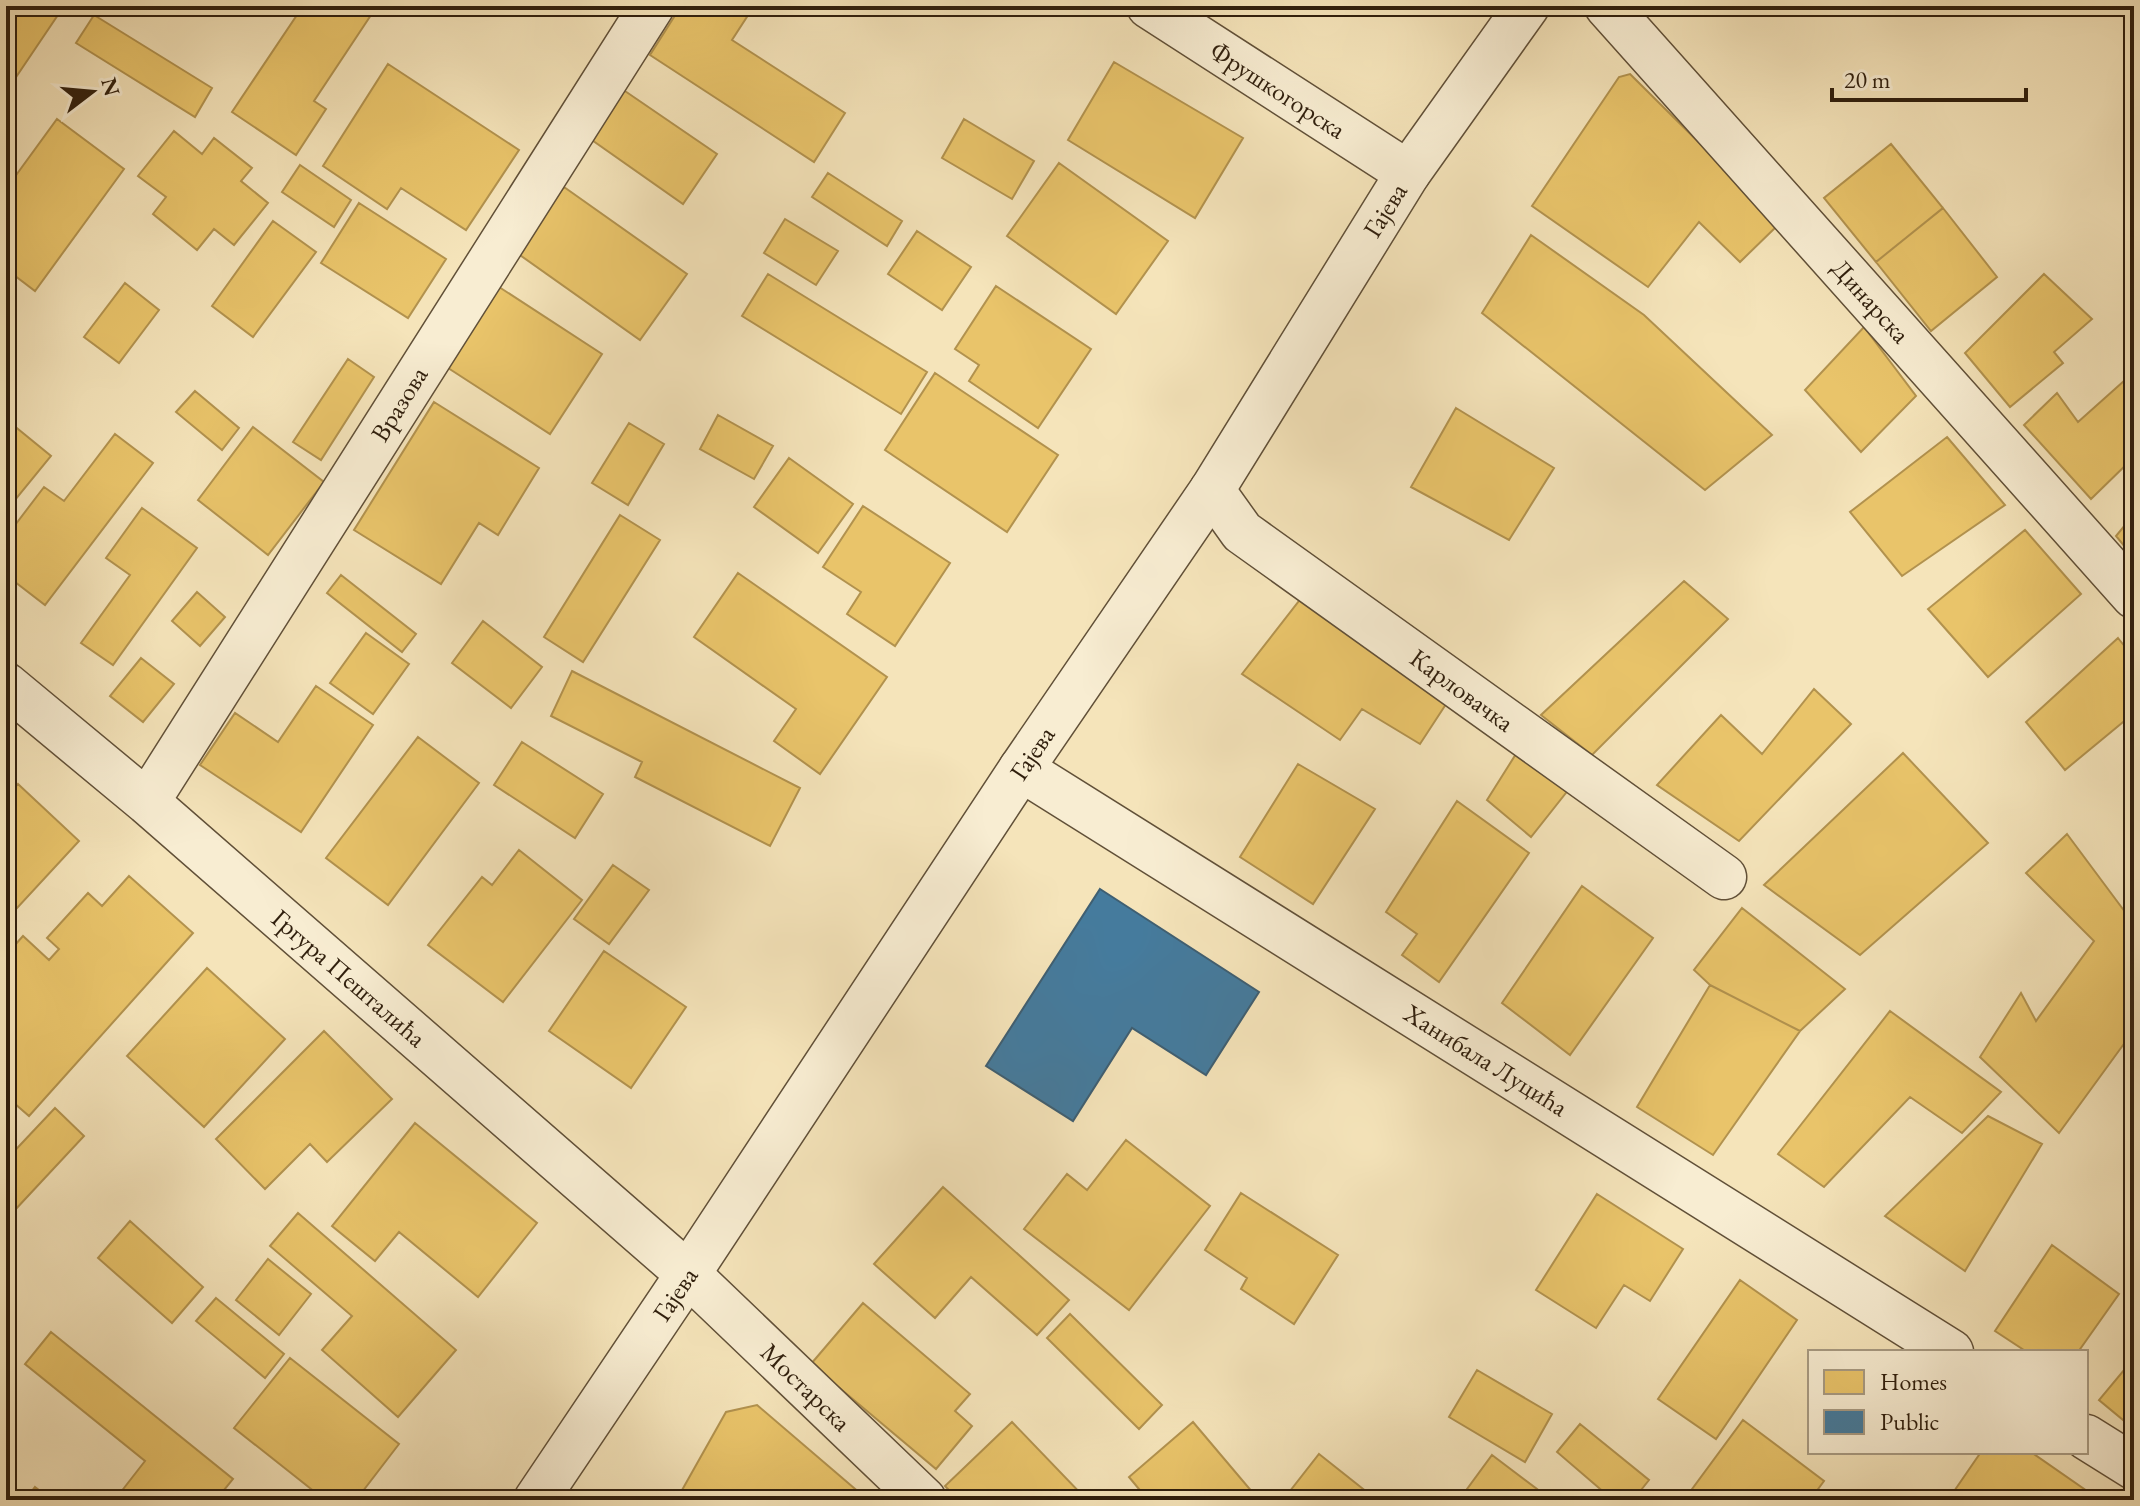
<svg xmlns="http://www.w3.org/2000/svg" width="2140" height="1506" viewBox="0 0 2140 1506" font-family="'EB Garamond',serif">
<style>
.homes{fill:#e9c46a;stroke:#b2924e;stroke-width:2}
.public{fill:#457b9d;stroke:#3f5f72;stroke-width:2}
.lines{fill:none;stroke-linecap:round;stroke-linejoin:round}
.minor-casing{stroke:#615038;stroke-width:47}
.tertiary-casing{stroke:#615038;stroke-width:47}
.minor{stroke:#f8edd2;stroke-width:44}
.tertiary{stroke:#f8edd2;stroke-width:44}
.labels{text-anchor:middle;dominant-baseline:central;stroke-width:8;stroke-linejoin:round;paint-order:stroke}
.street-label{font-size:26px;fill:#301f0d;stroke:#f8edd2}
</style>
<rect width="100%" height="100%" fill="#f5e4ba"/>
<filter id="stains"><feTurbulence type="fractalNoise" baseFrequency=".0025" numOctaves="4"/><feColorMatrix values="0 0 0 0 .2 0 0 0 0 .09 0 0 0 0 .02 0 0 0 .5 -.17"/></filter>
<radialGradient id="worn" r=".72"><stop offset=".6" stop-color="#630" stop-opacity="0"/><stop offset="1" stop-color="#630" stop-opacity=".3"/></radialGradient>
<!-- homes -->
<path class="homes" d="M 6,6 L 64,6 L 6,92 Z
M 303,6 L 377,6 L 314,101 L 326,109 L 296,155 L 232,112 Z
M 681,6 L 754,6 L 732,40 L 845,113 L 814,162 L 650,55 Z
M 94,15 L 212,88 L 195,117 L 76,43 Z
M 1114,62 L 1243,138 L 1195,218 L 1068,140 Z
M 388,64 L 519,150 L 466,230 L 401,188 L 387,209 L 323,166 Z
M 1630,74 L 1780,223 L 1740,262 L 1699,222 L 1648,287 L 1532,206 L 1619,77 Z
M 622,89 L 717,154 L 683,204 L 589,138 Z
M 57,119 L 124,169 L 35,291 L 6,269 L 6,189 Z
M 964,119 L 1034,161 L 1012,199 L 942,158 Z
M 174,131 L 202,154 L 214,138 L 252,168 L 241,181 L 268,203 L 234,245 L 214,229 L 197,250 L 153,214 L 166,197 L 138,176 Z
M 1891,144 L 1943,208 L 1876,262 L 1824,198 Z
M 1059,163 L 1168,241 L 1116,314 L 1007,236 Z
M 300,165 L 351,200 L 334,227 L 282,192 Z
M 828,173 L 902,221 L 887,246 L 812,197 Z
M 564,187 L 687,274 L 640,340 L 517,253 Z
M 359,203 L 446,259 L 408,318 L 321,263 Z
M 1943,208 L 1997,277 L 1931,331 L 1876,262 Z
M 785,219 L 838,251 L 816,285 L 764,253 Z
M 273,221 L 316,252 L 253,337 L 212,306 Z
M 917,231 L 971,267 L 942,310 L 888,274 Z
M 1531,235 L 1644,315 L 1772,435 L 1705,490 L 1482,313 Z
M 768,274 L 927,372 L 901,414 L 742,316 Z
M 2044,274 L 2092,319 L 2054,352 L 2063,363 L 2010,407 L 1965,353 Z
M 125,283 L 159,310 L 119,363 L 84,337 Z
M 496,285 L 602,354 L 550,434 L 445,366 Z
M 996,286 L 1091,349 L 1038,428 L 969,381 L 979,365 L 955,349 Z
M 1864,327 L 1916,396 L 1861,452 L 1805,390 Z
M 348,359 L 374,377 L 321,460 L 293,442 Z
M 2134,372 L 2134,457 L 2091,499 L 2024,425 L 2057,393 L 2078,422 Z
M 935,373 L 1058,455 L 1007,532 L 885,450 Z
M 195,391 L 239,428 L 222,450 L 176,412 Z
M 434,402 L 539,468 L 498,535 L 479,523 L 441,584 L 354,530 Z
M 1456,408 L 1554,468 L 1509,540 L 1411,487 Z
M 718,415 L 773,446 L 754,479 L 700,449 Z
M 7,420 L 51,456 L 6,511 L 6,422 Z
M 629,423 L 664,444 L 628,505 L 592,483 Z
M 253,427 L 324,482 L 268,555 L 198,500 Z
M 115,434 L 153,463 L 45,605 L 6,575 L 6,537 L 44,487 L 64,501 Z
M 1947,437 L 2005,505 L 1902,576 L 1850,512 Z
M 789,458 L 853,504 L 818,553 L 754,507 Z
M 863,506 L 950,563 L 895,646 L 847,614 L 861,592 L 823,567 Z
M 142,508 L 197,548 L 113,665 L 81,643 L 130,575 L 106,558 Z
M 2134,514 L 2134,558 L 2116,536 Z
M 620,515 L 660,540 L 583,662 L 544,637 Z
M 2025,530 L 2081,594 L 1988,677 L 1928,609 Z
M 738,573 L 887,677 L 820,774 L 774,741 L 796,709 L 694,637 Z
M 341,575 L 416,634 L 402,652 L 327,593 Z
M 1684,581 L 1728,619 L 1592,755 L 1541,715 Z
M 197,592 L 225,617 L 200,646 L 172,621 Z
M 1306,592 L 1450,698 L 1420,744 L 1362,709 L 1340,740 L 1242,674 Z
M 483,621 L 542,667 L 511,708 L 452,663 Z
M 366,633 L 409,664 L 373,714 L 330,683 Z
M 2118,638 L 2134,658 L 2134,713 L 2065,770 L 2026,722 Z
M 141,658 L 174,684 L 143,722 L 110,696 Z
M 572,671 L 800,788 L 770,846 L 635,777 L 642,762 L 551,716 Z
M 316,686 L 373,725 L 301,832 L 200,765 L 235,713 L 278,742 Z
M 1814,689 L 1851,724 L 1739,841 L 1657,785 L 1721,715 L 1762,754 Z
M 418,737 L 479,783 L 388,905 L 326,858 Z
M 522,742 L 603,794 L 575,838 L 494,785 Z
M 1521,746 L 1573,784 L 1531,837 L 1487,800 Z
M 1903,753 L 1988,843 L 1860,955 L 1764,885 Z
M 1298,764 L 1375,809 L 1313,904 L 1240,857 Z
M 18,784 L 79,841 L 6,920 L 6,796 Z
M 1457,801 L 1529,853 L 1439,982 L 1402,955 L 1417,934 L 1386,912 Z
M 2067,834 L 2134,924 L 2134,1030 L 2059,1133 L 1980,1057 L 2021,993 L 2036,1021 L 2094,941 L 2026,873 Z
M 519,850 L 582,900 L 503,1002 L 428,945 L 482,877 L 492,885 Z
M 613,865 L 649,890 L 609,944 L 574,919 Z
M 129,876 L 193,933 L 29,1116 L 6,1096 L 6,1006 L 12,999 L 6,994 L 6,955 L 23,936 L 49,960 L 59,949 L 47,938 L 88,893 L 102,906 Z
M 1582,886 L 1653,938 L 1570,1055 L 1502,1003 Z
M 1742,908 L 1845,989 L 1800,1031 L 1710,985 L 1694,970 Z
M 604,951 L 686,1007 L 631,1088 L 549,1031 Z
M 207,968 L 285,1039 L 204,1127 L 127,1056 Z
M 1710,985 L 1800,1031 L 1713,1155 L 1637,1107 Z
M 1890,1011 L 2001,1092 L 1962,1133 L 1910,1097 L 1824,1187 L 1778,1154 Z
M 324,1031 L 392,1099 L 327,1162 L 310,1144 L 265,1189 L 216,1139 Z
M 55,1108 L 84,1136 L 14,1211 L 6,1204 L 6,1160 Z
M 1988,1116 L 2042,1144 L 1965,1271 L 1885,1216 Z
M 415,1123 L 537,1223 L 478,1297 L 399,1232 L 375,1261 L 332,1226 Z
M 1126,1140 L 1210,1206 L 1129,1310 L 1024,1229 L 1067,1174 L 1087,1190 Z
M 943,1187 L 1069,1300 L 1037,1335 L 971,1277 L 935,1318 L 874,1264 Z
M 1241,1193 L 1338,1255 L 1294,1324 L 1241,1289 L 1247,1278 L 1205,1250 Z
M 1597,1194 L 1683,1249 L 1650,1301 L 1624,1285 L 1596,1328 L 1536,1290 Z
M 298,1213 L 456,1350 L 398,1417 L 322,1350 L 352,1316 L 270,1246 Z
M 130,1221 L 203,1287 L 172,1323 L 98,1258 Z
M 2052,1245 L 2119,1294 L 2078,1352 L 2027,1352 L 1995,1331 Z
M 268,1259 L 311,1294 L 279,1335 L 236,1300 Z
M 1740,1280 L 1797,1320 L 1716,1439 L 1658,1399 Z
M 216,1298 L 284,1354 L 265,1378 L 196,1321 Z
M 863,1303 L 970,1394 L 955,1411 L 972,1426 L 936,1469 L 811,1364 Z
M 1070,1314 L 1162,1405 L 1139,1429 L 1047,1338 Z
M 51,1332 L 233,1479 L 216,1500 L 121,1500 L 117,1497 L 145,1461 L 25,1364 Z
M 290,1358 L 399,1444 L 356,1500 L 325,1500 L 234,1428 Z
M 2134,1358 L 2134,1429 L 2099,1400 Z
M 1477,1370 L 1552,1414 L 1525,1462 L 1449,1417 Z
M 757,1405 L 868,1500 L 677,1499 L 726,1412 Z
M 1743,1420 L 1824,1481 L 1810,1500 L 1684,1500 Z
M 1012,1422 L 1087,1500 L 958,1500 L 945,1486 Z
M 1193,1422 L 1259,1500 L 1148,1500 L 1129,1477 Z
M 1580,1424 L 1649,1480 L 1633,1500 L 1613,1500 L 1557,1452 Z
M 1981,1452 L 2031,1452 L 2100,1500 L 1948,1500 Z
M 1319,1454 L 1377,1500 L 1283,1500 Z
M 1492,1455 L 1537,1489 L 1529,1500 L 1459,1500 Z
M 35,1487 L 52,1500 L 25,1500 Z"/>
<!-- public -->
<path class="public" d="M 1100,889 L 1259,992 L 1206,1075 L 1132,1028 L 1073,1121 L 986,1066 Z"/>
<g class="lines">
<defs>
<path id="minor" d="M 1149,6 L 1408,173
M 1607,6 L 2134,596
M 1212,490 L 1242,532 L 1724,877
M 6,685 L 147,802 L 688,1274 L 924,1500
M 1021,769 L 1951,1352
M 147,802 L 652,6
M 2086,1437 L 2134,1467"/>
<path id="tertiary" d="M 536,1500 L 688,1274 L 1021,769 L 1212,490 L 1408,173 L 1527,6"/>
</defs>
<!-- minor casing -->
<use href="#minor" class="minor-casing"/>
<!-- tertiary casing -->
<use href="#tertiary" class="tertiary-casing"/>
<!-- minor -->
<use href="#minor" class="minor"/>
<!-- tertiary -->
<use href="#tertiary" class="tertiary"/>
</g>
<g class="labels">
<!-- street labels -->
<g class="street-label">
<text transform="translate(1278 90) rotate(33)">Фрушкогорска</text>
<text transform="translate(1385 210) rotate(-58)">Гајева</text>
<text transform="translate(1871 301) rotate(48)">Динарска</text>
<text transform="translate(399 404) rotate(-58)">Вразова</text>
<text transform="translate(1462 690) rotate(36)">Карловачка</text>
<text transform="translate(1032 753) rotate(-56)">Гајева</text>
<text transform="translate(349 978) rotate(41)">Гргура Пешталића</text>
<text transform="translate(1486 1060) rotate(32)">Ханибала Луцића</text>
<text transform="translate(675 1294) rotate(-56)">Гајева</text>
<text transform="translate(806 1387) rotate(44)">Мостарска</text>
</g>
</g>
<!-- margin -->
<rect width="2140" height="1506" fill="none" stroke="#f5e4ba" stroke-width="32"/>
<rect x="8" y="8" width="2124" height="1490" fill="none" stroke="#301f0d" stroke-width="4"/>
<rect x="16" y="16" width="2108" height="1474" fill="none" stroke="#301f0d" stroke-width="2"/>
<!-- legend -->
<rect x="1808" y="1350" width="280" height="104" fill="#f8edd2" stroke="#a89b83" stroke-width="2"/>
<rect x="1824" y="1370" width="40" height="24" fill="#e9c46a" stroke="#a89b83" stroke-width="2"/>
<text x="1880" y="1390" font-size="24" fill="#301f0d">Homes</text>
<rect x="1824" y="1410" width="40" height="24" fill="#457b9d" stroke="#a89b83" stroke-width="2"/>
<text x="1880" y="1430" font-size="24" fill="#301f0d">Public</text>
<!-- north arrow -->
<g transform="translate(92 92) rotate(74)" stroke="#f8edd2" stroke-width="6" paint-order="stroke">
<path d="M0-6L14 30L0 20L-14 30Z" fill="#301f0d"/>
<text y="-12" font-size="22" font-weight="bold" text-anchor="middle" fill="#301f0d">N</text>
</g>
<!-- scale -->
<path d="M1832 88v12h194v-12" fill="none" stroke="#301f0d" stroke-width="4"/>
<text x="1844" y="88" font-size="24" fill="#301f0d" stroke="#f8edd2" stroke-width="6" paint-order="stroke">20 m</text>
<rect width="100%" height="100%" filter="url(#stains)"/>
<rect width="100%" height="100%" fill="url(#worn)"/>
</svg>
